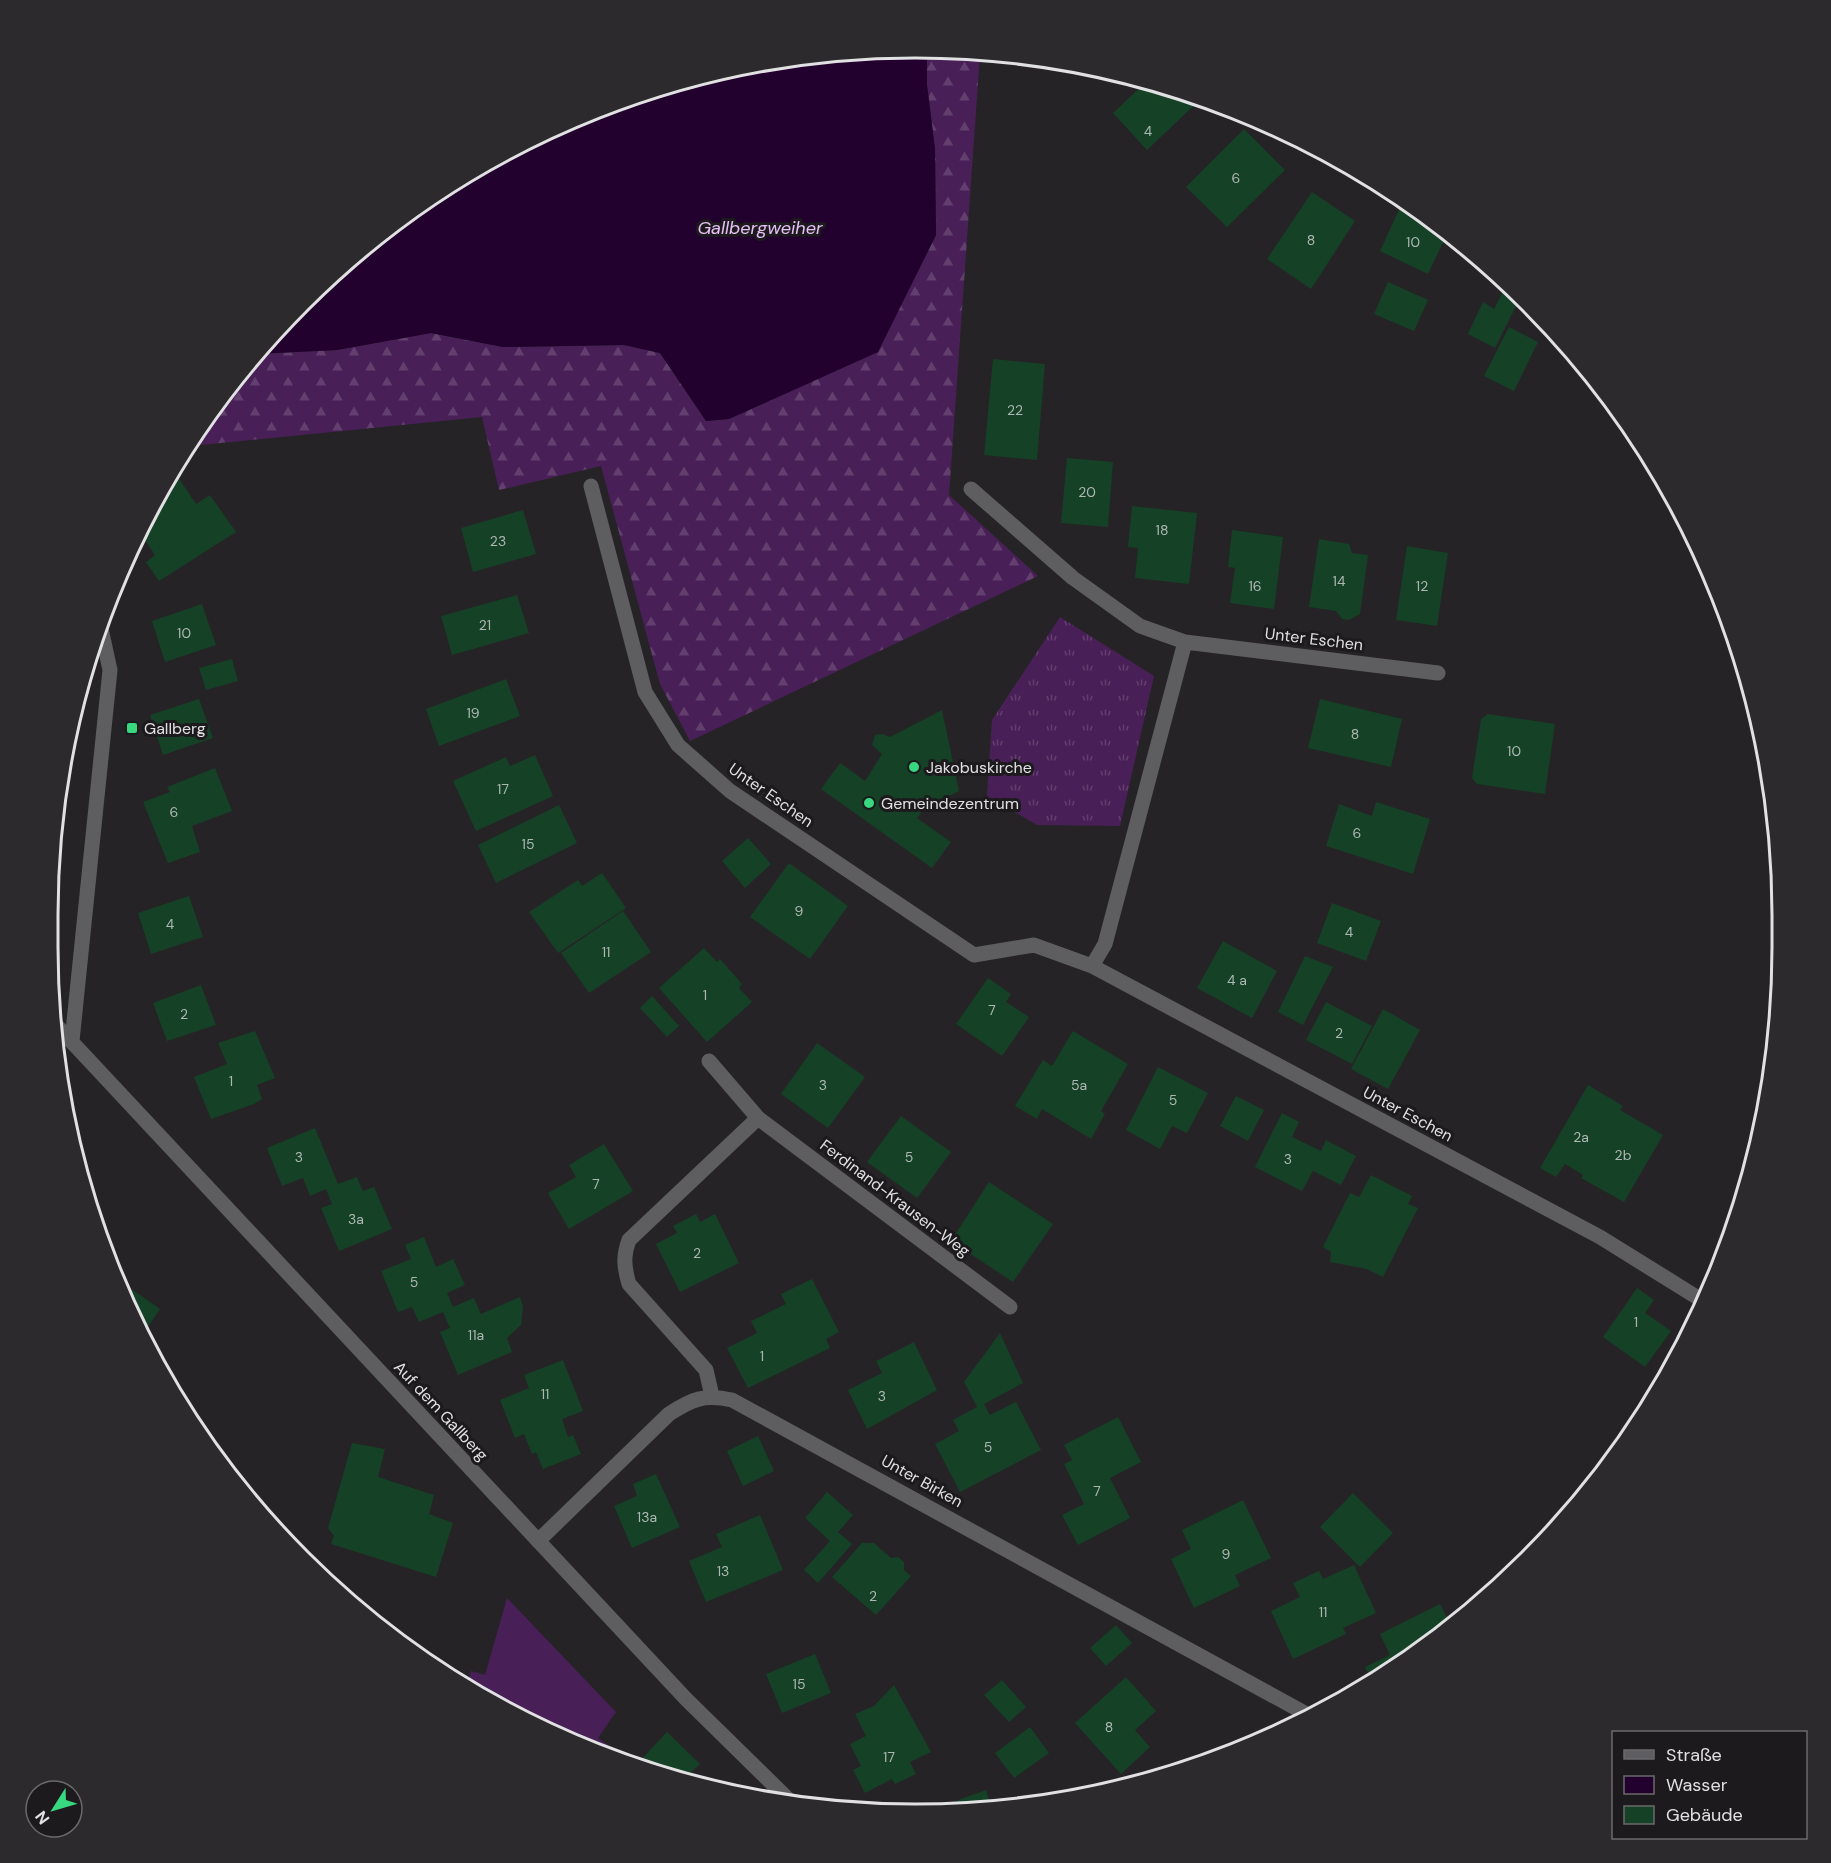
<svg xmlns="http://www.w3.org/2000/svg" width="1831" height="1863" viewBox="0 0 1831 1863" font-family="'DM Sans',sans-serif">
<style>
.grass{fill:url(#grass-tufts)}
.forest{fill:url(#forest-firs)}
.pitch{fill:#481f57}
.water{fill:#22012e}
.building{fill:#154126}
.lines{fill:none;stroke-linecap:round;stroke-linejoin:round}
.minor{stroke:#5e5d5f;stroke-width:15}
.poi-dot{fill:#37d880;stroke:#1c1a1d;stroke-width:2}
.labels{text-anchor:middle;dominant-baseline:central;stroke-width:6;stroke-linejoin:round;paint-order:stroke}
.number-label{font-size:14px;fill:#aeb8b3}
.street-label{font-size:16px;fill:#e1e0e2;stroke:#1c1a1d}
.poi-label{font-size:16px;fill:#e1e0e2;stroke:#1c1a1d;text-anchor:start}
.water-label{font-size:18px;font-style:italic;fill:#e6c0f6;stroke:#1c1a1d}
.rim{fill:none;stroke:#e1e0e2;stroke-width:3}
</style>
<defs>
<pattern id="grass-tufts" width="24" height="20" patternUnits="userSpaceOnUse" patternTransform="scale(1.5)"><rect width="24" height="20" fill="#481f57"/><path d="M3 7l-1-3M5 7V3M7 7l1-3M15 17l-1-3M17 17v-4M19 17l1-3" fill="none" stroke="#623f6f"/></pattern>
<pattern id="forest-firs" width="22" height="20" patternUnits="userSpaceOnUse" patternTransform="scale(1.5)"><rect width="22" height="20" fill="#481f57"/><path d="M5 1l3.5 6h-7zM16 11l3.5 6h-7z" fill="#623f6f"/></pattern>
</defs>
<rect width="100%" height="100%" fill="#262327"/>
<!-- grass -->
<path class="grass" d="M 1060,617 L 1154,676 L 1120,826 L 1037,825 L 987,796 L 992,720 Z"/>
<!-- forest -->
<path class="forest" d="M 927,52 L 980,54 L 949,495 L 1038,576 L 690,741 L 660,684 L 601,466 L 499,490 L 482,417 L 190,446 L 256,354 L 337,350 L 431,333 L 503,347 L 624,345 L 660,353 L 706,421 L 729,419 L 877,352 L 936,235 L 935,149 L 927,85 Z"/>
<!-- pitch -->
<path class="pitch" d="M 507,1598 L 616,1712 L 598,1738 L 624,1756 L 621,1760 L 584,1749 L 467,1687 L 471,1671 L 485,1675 Z"/>
<!-- water -->
<path class="water" d="M 859,50 L 927,52 L 927,85 L 935,149 L 936,235 L 878,352 L 729,419 L 706,421 L 660,353 L 624,345 L 503,347 L 431,333 L 337,350 L 256,354 L 264,343 L 388,227 L 532,137 L 691,77 Z"/>
<!-- building -->
<path class="building" d="M 1145,83 L 1202,98 L 1147,150 L 1113,113 Z
M 1244,129 L 1285,170 L 1227,227 L 1186,187 Z
M 1312,192 L 1355,221 L 1311,289 L 1267,259 Z
M 1402,203 L 1447,234 L 1428,274 L 1380,251 Z
M 1472,252 L 1488,264 L 1501,278 L 1467,261 Z
M 1388,282 L 1428,300 L 1414,331 L 1374,314 Z
M 1507,284 L 1520,298 L 1495,348 L 1468,334 L 1483,302 L 1494,309 Z
M 1509,327 L 1538,342 L 1514,391 L 1484,376 Z
M 993,359 L 1045,364 L 1037,460 L 984,455 Z
M 1067,458 L 1113,462 L 1108,527 L 1061,523 Z
M 174,471 L 196,504 L 210,495 L 236,532 L 159,581 L 146,562 L 155,555 L 141,534 L 164,481 Z
M 1132,506 L 1197,513 L 1189,584 L 1135,578 L 1138,548 L 1128,547 Z
M 523,510 L 536,554 L 473,572 L 461,528 Z
M 1232,530 L 1283,537 L 1274,609 L 1230,603 L 1235,568 L 1228,567 Z
M 1319,539 L 1349,544 L 1352,553 L 1368,555 L 1360,614 L 1349,620 L 1342,619 L 1336,611 L 1309,607 Z
M 1407,546 L 1448,553 L 1437,626 L 1396,620 Z
M 517,595 L 529,633 L 452,655 L 441,616 Z
M 202,604 L 216,645 L 165,662 L 152,621 Z
M 232,659 L 238,681 L 206,690 L 199,668 Z
M 506,679 L 520,716 L 439,746 L 426,709 Z
M 199,699 L 213,738 L 163,755 L 150,715 Z
M 1320,699 L 1402,719 L 1391,767 L 1308,748 Z
M 942,710 L 959,791 L 923,810 L 917,818 L 951,842 L 932,868 L 821,789 L 840,763 L 865,781 L 882,754 L 872,745 L 875,735 L 883,734 L 890,737 Z
M 1488,714 L 1555,724 L 1545,794 L 1477,784 L 1472,778 L 1481,719 Z
M 535,755 L 553,796 L 476,831 L 453,781 L 506,757 L 510,766 Z
M 215,768 L 232,811 L 192,826 L 200,852 L 168,863 L 143,802 L 170,792 L 167,787 Z
M 1376,802 L 1430,819 L 1413,874 L 1326,846 L 1339,804 L 1372,816 Z
M 559,805 L 577,843 L 496,883 L 478,845 Z
M 748,838 L 771,864 L 745,888 L 722,861 Z
M 789,863 L 848,906 L 810,959 L 750,917 Z
M 602,873 L 626,908 L 558,953 L 529,912 L 578,880 L 582,886 Z
M 189,896 L 203,937 L 151,954 L 138,913 Z
M 1332,903 L 1381,921 L 1366,961 L 1317,943 Z
M 623,911 L 651,952 L 589,993 L 561,953 Z
M 1223,941 L 1277,971 L 1252,1018 L 1197,988 Z
M 704,948 L 717,962 L 720,959 L 742,984 L 739,988 L 752,1002 L 707,1042 L 659,988 Z
M 1305,956 L 1333,967 L 1303,1025 L 1278,1012 Z
M 988,978 L 1011,994 L 1006,1002 L 1029,1017 L 1002,1056 L 956,1024 Z
M 201,985 L 216,1025 L 167,1041 L 153,1003 Z
M 652,996 L 679,1026 L 667,1037 L 640,1008 Z
M 1326,1002 L 1372,1026 L 1352,1064 L 1306,1040 Z
M 1383,1009 L 1420,1030 L 1388,1089 L 1351,1069 Z
M 255,1031 L 275,1078 L 257,1085 L 262,1099 L 254,1104 L 211,1119 L 194,1077 L 227,1064 L 218,1043 Z
M 1073,1031 L 1128,1064 L 1101,1111 L 1105,1114 L 1091,1139 L 1042,1109 L 1037,1119 L 1015,1106 L 1043,1060 L 1052,1066 Z
M 817,1043 L 865,1077 L 828,1128 L 781,1094 Z
M 1158,1067 L 1208,1093 L 1187,1133 L 1172,1126 L 1160,1149 L 1126,1130 Z
M 1588,1085 L 1623,1106 L 1620,1110 L 1663,1135 L 1624,1202 L 1581,1178 L 1583,1175 L 1565,1164 L 1556,1177 L 1540,1168 Z
M 1236,1096 L 1264,1110 L 1248,1141 L 1220,1126 Z
M 1282,1113 L 1299,1122 L 1292,1137 L 1321,1151 L 1326,1140 L 1356,1156 L 1341,1185 L 1313,1171 L 1302,1191 L 1255,1167 Z
M 901,1116 L 951,1152 L 917,1198 L 867,1162 Z
M 315,1128 L 338,1184 L 357,1177 L 363,1191 L 374,1187 L 392,1229 L 339,1251 L 321,1208 L 332,1204 L 326,1189 L 310,1196 L 303,1178 L 282,1186 L 267,1148 Z
M 604,1144 L 633,1191 L 569,1229 L 548,1193 L 576,1177 L 569,1165 Z
M 1371,1175 L 1412,1196 L 1408,1204 L 1418,1208 L 1383,1277 L 1367,1269 L 1330,1262 L 1331,1252 L 1323,1247 L 1350,1193 L 1359,1197 Z
M 989,1182 L 1053,1224 L 1013,1282 L 951,1241 Z
M 696,1214 L 700,1222 L 715,1214 L 739,1263 L 680,1292 L 656,1244 L 677,1233 L 673,1226 Z
M 424,1237 L 436,1267 L 453,1259 L 465,1285 L 447,1293 L 453,1307 L 474,1298 L 481,1314 L 520,1297 L 523,1306 L 521,1325 L 507,1338 L 512,1352 L 458,1375 L 440,1332 L 450,1328 L 443,1312 L 419,1322 L 412,1307 L 398,1312 L 381,1271 L 411,1259 L 405,1245 Z
M 113,1276 L 160,1309 L 143,1334 L 114,1280 Z
M 812,1279 L 839,1332 L 826,1339 L 830,1348 L 748,1388 L 727,1348 L 757,1333 L 751,1321 L 786,1304 L 781,1294 Z
M 1637,1288 L 1654,1300 L 1645,1313 L 1671,1331 L 1645,1367 L 1603,1337 Z
M 1000,1333 L 1023,1383 L 984,1404 L 990,1415 L 1016,1402 L 1041,1450 L 960,1492 L 935,1444 L 959,1431 L 953,1420 L 977,1407 L 964,1382 Z
M 914,1342 L 937,1390 L 867,1429 L 848,1390 L 882,1373 L 876,1361 Z
M 563,1360 L 583,1411 L 562,1419 L 568,1437 L 573,1435 L 581,1454 L 543,1469 L 536,1452 L 532,1454 L 524,1434 L 515,1438 L 500,1400 L 529,1388 L 524,1375 Z
M 1118,1417 L 1141,1462 L 1110,1478 L 1130,1518 L 1078,1545 L 1062,1515 L 1084,1504 L 1064,1464 L 1072,1460 L 1064,1445 Z
M 758,1436 L 774,1471 L 743,1486 L 727,1451 Z
M 352,1443 L 385,1449 L 378,1477 L 434,1495 L 429,1514 L 453,1523 L 436,1577 L 331,1544 L 334,1536 L 328,1528 Z
M 656,1474 L 680,1527 L 632,1548 L 614,1506 L 637,1496 L 633,1484 Z
M 827,1492 L 853,1515 L 838,1532 L 852,1544 L 818,1583 L 804,1570 L 830,1541 L 805,1518 Z
M 1353,1493 L 1393,1533 L 1360,1567 L 1320,1527 Z
M 1243,1500 L 1271,1558 L 1235,1575 L 1240,1586 L 1194,1608 L 1171,1559 L 1191,1549 L 1182,1530 Z
M 760,1515 L 783,1570 L 706,1602 L 689,1561 L 722,1547 L 716,1534 Z
M 862,1543 L 874,1543 L 891,1558 L 898,1557 L 904,1562 L 904,1570 L 911,1576 L 876,1615 L 832,1577 Z
M 1354,1565 L 1376,1613 L 1343,1628 L 1346,1634 L 1293,1659 L 1271,1611 L 1300,1597 L 1293,1583 L 1319,1571 L 1323,1579 Z
M 1440,1604 L 1452,1628 L 1372,1680 L 1365,1667 L 1390,1655 L 1380,1634 Z
M 1116,1625 L 1132,1643 L 1106,1666 L 1090,1648 Z
M 815,1654 L 831,1693 L 782,1713 L 766,1674 Z
M 1126,1677 L 1156,1711 L 1135,1730 L 1150,1747 L 1121,1774 L 1075,1723 Z
M 1002,1680 L 1026,1707 L 1009,1722 L 984,1695 Z
M 894,1685 L 931,1752 L 910,1762 L 916,1774 L 895,1784 L 892,1779 L 865,1793 L 853,1770 L 861,1766 L 850,1744 L 866,1736 L 855,1714 L 874,1706 Z
M 1030,1727 L 1049,1753 L 1014,1778 L 995,1753 Z
M 667,1732 L 700,1764 L 684,1779 L 636,1765 Z
M 1195,1755 L 1202,1762 L 1178,1771 Z
M 986,1790 L 991,1806 L 1012,1798 L 1015,1806 L 963,1813 L 958,1800 Z"/>
<g class="lines">
<!-- minor -->
<path class="minor" d="M 591,486 L 645,692 L 678,745 L 730,791 L 974,955 L 1034,945 L 1092,966 L 1600,1237 L 1703,1301
M 971,489 L 1073,578 L 1140,626 L 1185,642 L 1105,944 L 1092,966
M 1185,642 L 1438,673
M 56,1025 L 686,1699 L 790,1801
M 72,1041 L 110,670 L 100,624
M 709,1061 L 758,1118
M 712,1396 L 706,1370 L 629,1284 C 624,1267 623,1256 629,1240 L 758,1118 L 1010,1307
M 538,1541 L 669,1414 C 692,1399 704,1394 732,1400 L 1312,1717"/>
</g>
<!-- markers -->
<g class="poi-dot">
<rect x="126" y="722" width="12" height="12" rx="3"/>
<circle cx="914" cy="767" r="6"/>
<circle cx="869" cy="803" r="6"/>
</g>
<g class="labels">
<!-- number labels -->
<g class="number-label">
<text x="1148" y="131">4</text>
<text x="1236" y="178">6</text>
<text x="1311" y="240">8</text>
<text x="1413" y="242">10</text>
<text x="1015" y="410">22</text>
<text x="1087" y="492">20</text>
<text x="1162" y="530">18</text>
<text x="498" y="541">23</text>
<text x="1339" y="581">14</text>
<text x="1255" y="586">16</text>
<text x="1422" y="586">12</text>
<text x="485" y="625">21</text>
<text x="184" y="633">10</text>
<text x="473" y="713">19</text>
<text x="1355" y="734">8</text>
<text x="1514" y="751">10</text>
<text x="503" y="789">17</text>
<text x="174" y="812">6</text>
<text x="1357" y="833">6</text>
<text x="528" y="844">15</text>
<text x="799" y="911">9</text>
<text x="170" y="924">4</text>
<text x="1349" y="932">4</text>
<text x="606" y="952">11</text>
<text x="1237" y="980">4 a</text>
<text x="705" y="995">1</text>
<text x="992" y="1010">7</text>
<text x="184" y="1014">2</text>
<text x="1339" y="1033">2</text>
<text x="231" y="1081">1</text>
<text x="823" y="1085">3</text>
<text x="1079" y="1085">5a</text>
<text x="1173" y="1100">5</text>
<text x="1581" y="1137">2a</text>
<text x="1623" y="1155">2b</text>
<text x="299" y="1157">3</text>
<text x="909" y="1157">5</text>
<text x="1288" y="1159">3</text>
<text x="596" y="1184">7</text>
<text x="356" y="1219">3a</text>
<text x="697" y="1253">2</text>
<text x="414" y="1282">5</text>
<text x="1636" y="1322">1</text>
<text x="476" y="1335">11a</text>
<text x="762" y="1356">1</text>
<text x="545" y="1394">11</text>
<text x="882" y="1396">3</text>
<text x="988" y="1447">5</text>
<text x="1097" y="1491">7</text>
<text x="647" y="1517">13a</text>
<text x="1226" y="1554">9</text>
<text x="723" y="1571">13</text>
<text x="873" y="1596">2</text>
<text x="1323" y="1612">11</text>
<text x="799" y="1684">15</text>
<text x="1109" y="1727">8</text>
<text x="889" y="1757">17</text>
</g>
<!-- street labels -->
<g class="street-label">
<text transform="translate(1314 639) rotate(7)">Unter Eschen</text>
<text transform="translate(771 795) rotate(35)">Unter Eschen</text>
<text transform="translate(1408 1114) rotate(28)">Unter Eschen</text>
<text transform="translate(895 1198) rotate(37)">Ferdinand-Krausen-Weg</text>
<text transform="translate(441 1411) rotate(47)">Auf dem Gallberg</text>
<text transform="translate(922 1481) rotate(29)">Unter Birken</text>
</g>
<!-- poi labels -->
<g class="poi-label">
<text x="144" y="728">Gallberg</text>
<text x="926" y="767">Jakobuskirche</text>
<text x="881" y="803">Gemeindezentrum</text>
</g>
<!-- water labels -->
<g class="water-label">
<text x="760" y="228">Gallbergweiher</text>
</g>
</g>
<!-- crop -->
<path d="M0 0H1831V1863H0ZM915 58H915A857 857 0 0 1 1772 915V947A857 857 0 0 1 915 1804H915A857 857 0 0 1 58 947V915A857 857 0 0 1 915 58Z" fill="#2c2a2d" fill-rule="evenodd"/>
<path class="rim" d="M915 58H915A857 857 0 0 1 1772 915V947A857 857 0 0 1 915 1804H915A857 857 0 0 1 58 947V915A857 857 0 0 1 915 58Z"/>
<!-- legend -->
<rect x="1612" y="1731" width="195" height="108" fill="#1c1a1d" stroke="#6b696c" stroke-width="1.5"/>
<rect x="1624" y="1750" width="30" height="9" fill="#5e5d5f" stroke="#6b696c" stroke-width="1.5"/>
<text x="1666" y="1761" font-size="18" fill="#e1e0e2">Straße</text>
<rect x="1624" y="1776" width="30" height="18" fill="#22012e" stroke="#6b696c" stroke-width="1.5"/>
<text x="1666" y="1791" font-size="18" fill="#e1e0e2">Wasser</text>
<rect x="1624" y="1806" width="30" height="18" fill="#154126" stroke="#6b696c" stroke-width="1.5"/>
<text x="1666" y="1821" font-size="18" fill="#e1e0e2">Gebäude</text>
<!-- north arrow -->
<g transform="translate(54 1809) rotate(233)"><circle r="28" fill="#1c1a1d" stroke="#6b696c" stroke-width="1.5"/>
<path d="M0-4.5L10 22L0 15L-10 22Z" fill="#37d880"/>
<text y="-9" font-size="16" font-weight="bold" text-anchor="middle" fill="#e1e0e2">N</text>
</g>
</svg>
